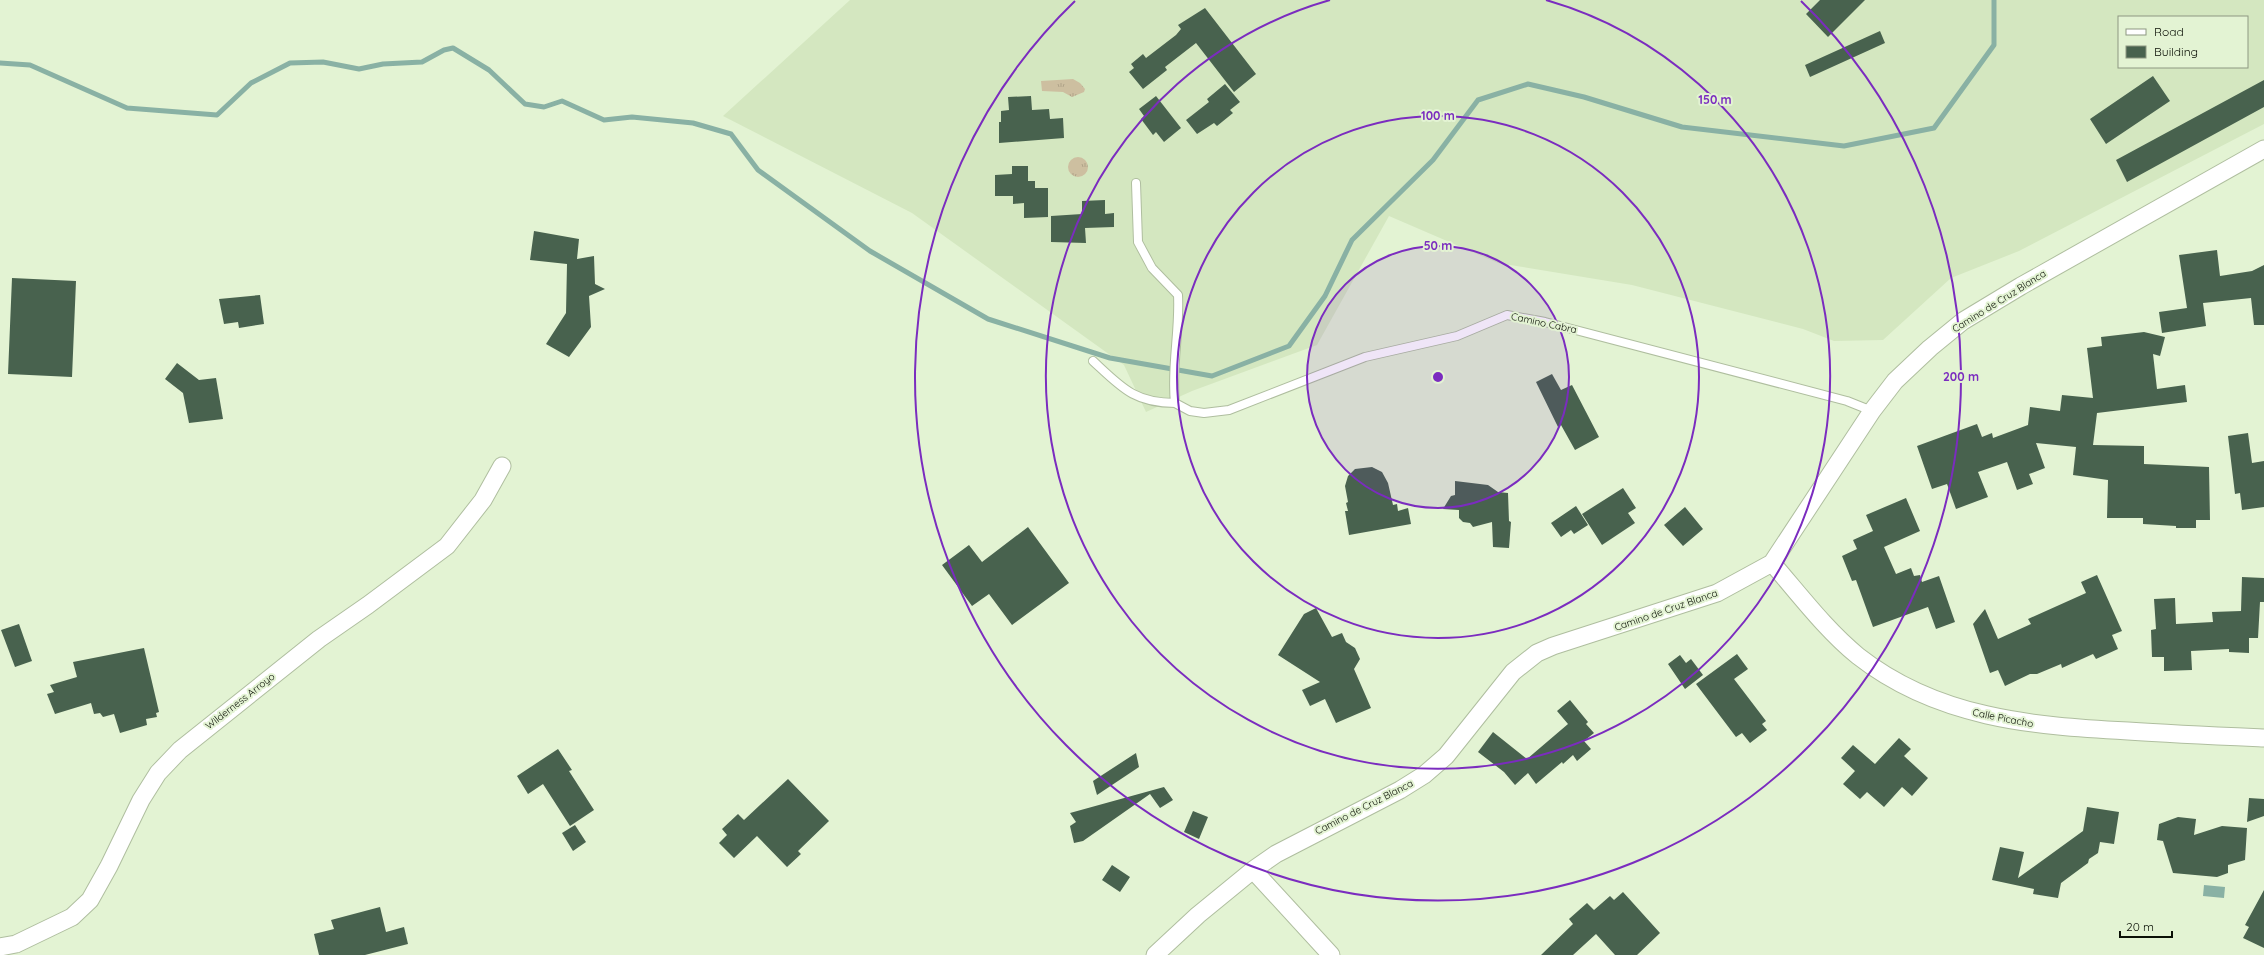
<svg xmlns="http://www.w3.org/2000/svg" width="2264" height="955" viewBox="0 0 2264 955" font-family="Quicksand,sans-serif">
<style>
.built{fill:#d4e7c0;fill-rule:evenodd}
.grass{fill:url(#grass-tufts)}
.water{fill:#89b1a4}
.lines{fill:none;stroke-linecap:round;stroke-linejoin:round}
.stream{stroke:#89b1a4;stroke-width:5}
.building{fill:#48624e}
.lane-casing{stroke:#afbe9f;stroke-width:10}
.street-casing{stroke:#afbe9f;stroke-width:19}
.lane{stroke:#fff;stroke-width:8}
.street{stroke:#fff;stroke-width:17}
.ring{fill:none;stroke:#7b2cbf;stroke-width:2}
.labels{text-anchor:middle;dominant-baseline:central;stroke-width:4;stroke-linejoin:round;paint-order:stroke}
.street-label{font-size:10px;fill:#0b1006;stroke:#e3f3d3}
.centre{fill:#7b2cbf;stroke:#e3f3d3;stroke-width:2}
.ring-label{font-size:12px;text-anchor:middle;font-weight:bold;fill:#7b2cbf;stroke:#e3f3d3;stroke-width:4;stroke-linejoin:round;paint-order:stroke}
</style>
<defs>
<pattern id="grass-tufts" width="24" height="20" patternUnits="userSpaceOnUse"><rect width="24" height="20" fill="#cdbfa0"/><path d="M3 7l-1-3M5 7V3M7 7l1-3M15 17l-1-3M17 17v-4M19 17l1-3" fill="none" stroke="#afa388"/></pattern>
</defs>
<rect width="100%" height="100%" fill="#e3f3d3"/>
<!-- built -->
<path class="built" d="M 850,0 L 2264,0 L 2264,124 L 2019,251 L 1951,278 L 1883,340 L 1834,341 L 1803,329 L 1632,285 L 1498,263 L 1389,216 L 1317,345 L 1192,391 L 1146,412 L 1124,365 L 912,213 L 723,116 ZM 2119,17 L 2247,17 L 2247,67 L 2119,67 Z"/>
<!-- grass -->
<path class="grass" d="M 1073,79 L 1080,83 L 1085,89 L 1084,92 L 1072,97 L 1063,92 L 1042,91 L 1041,81 Z
M1068 167a10 10 0 1 1 20 0a10 10 0 1 1-20 0Z"/>
<!-- water -->
<path class="water" d="M 2204,885 L 2225,887 L 2224,898 L 2203,896 Z"/>
<g class="lines">
<!-- stream -->
<path class="stream" d="M 0,63 L 30,65 L 127,108 L 217,115 L 251,83 L 290,63 L 323,62 L 359,69 L 383,64 L 422,62 L 444,50 L 453,48 L 489,70 L 525,104 L 544,107 L 562,101 L 604,120 L 632,117 L 693,123 L 731,134 L 758,170 L 870,251 L 988,319 L 1110,358 L 1212,376 L 1289,346 L 1325,296 L 1352,240 L 1433,160 L 1478,100 L 1528,84 L 1584,97 L 1682,127 L 1844,146 L 1934,128 L 1994,45 L 1994,0"/>
</g>
<!-- building -->
<path class="building" d="M 1820,0 L 1865,0 L 1828,37 L 1806,14 Z
M 1205,8 L 1256,74 L 1234,92 L 1196,43 L 1165,67 L 1167,70 L 1143,89 L 1129,72 L 1134,68 L 1131,64 L 1143,54 L 1146,58 L 1176,35 L 1181,29 L 1178,25 Z
M 1880,31 L 1885,43 L 1810,77 L 1805,65 Z
M 2153,76 L 2170,101 L 2106,144 L 2090,119 Z
M 2264,80 L 2264,107 L 2127,182 L 2116,160 Z
M 1225,84 L 1240,102 L 1230,110 L 1233,113 L 1217,126 L 1214,123 L 1197,134 L 1186,120 L 1209,102 L 1207,99 Z
M 1031,96 L 1032,110 L 1049,109 L 1050,119 L 1063,118 L 1064,138 L 999,143 L 999,122 L 1001,122 L 1001,111 L 1009,110 L 1008,97 Z
M 1156,96 L 1181,128 L 1164,142 L 1156,132 L 1153,135 L 1141,119 L 1144,116 L 1139,109 Z
M 1012,166 L 1028,166 L 1028,181 L 1035,181 L 1035,188 L 1048,188 L 1048,217 L 1024,218 L 1024,203 L 1013,204 L 1013,196 L 995,196 L 995,175 L 1012,174 Z
M 1105,200 L 1105,214 L 1114,213 L 1114,227 L 1085,228 L 1086,243 L 1051,242 L 1051,216 L 1082,214 L 1082,201 Z
M 534,231 L 579,239 L 577,259 L 594,256 L 595,284 L 605,289 L 589,296 L 591,327 L 569,357 L 546,344 L 566,313 L 567,264 L 530,260 Z
M 2217,250 L 2220,276 L 2252,271 L 2264,265 L 2264,325 L 2254,325 L 2251,298 L 2203,303 L 2206,326 L 2162,333 L 2159,312 L 2187,308 L 2179,255 Z
M 12,278 L 76,281 L 72,377 L 8,374 Z
M 260,295 L 264,324 L 239,328 L 238,322 L 224,324 L 219,299 Z
M 2144,332 L 2165,337 L 2160,356 L 2153,354 L 2157,389 L 2185,385 L 2187,402 L 2097,413 L 2093,445 L 2144,446 L 2144,464 L 2209,467 L 2210,520 L 2196,520 L 2196,528 L 2176,528 L 2176,526 L 2143,524 L 2143,518 L 2107,518 L 2108,480 L 2073,475 L 2076,447 L 2036,443 L 2045,468 L 2029,474 L 2033,484 L 2017,490 L 2007,462 L 1978,472 L 1988,497 L 1956,509 L 1947,484 L 1932,489 L 1917,446 L 1977,424 L 1982,437 L 1992,433 L 1993,438 L 2028,425 L 2030,407 L 2060,411 L 2062,395 L 2093,398 L 2087,348 L 2102,346 L 2101,337 Z
M 177,363 L 199,380 L 216,378 L 223,419 L 189,423 L 183,393 L 165,379 Z
M 1552,374 L 1561,390 L 1572,385 L 1599,437 L 1575,450 L 1561,425 L 1558,427 L 1536,382 Z
M 2248,433 L 2252,463 L 2264,461 L 2264,507 L 2242,510 L 2240,493 L 2235,494 L 2228,436 Z
M 1372,467 L 1382,472 L 1388,483 L 1393,505 L 1397,504 L 1398,511 L 1408,508 L 1411,524 L 1349,535 L 1345,511 L 1348,511 L 1346,503 L 1348,502 L 1345,486 L 1348,476 L 1355,469 Z
M 1455,481 L 1488,485 L 1498,492 L 1508,493 L 1509,521 L 1511,522 L 1509,548 L 1493,547 L 1492,522 L 1473,527 L 1470,523 L 1463,522 L 1459,518 L 1459,510 L 1443,509 L 1451,496 L 1455,495 Z
M 1623,488 L 1636,508 L 1628,513 L 1635,523 L 1602,545 L 1582,514 Z
M 1906,498 L 1920,531 L 1884,547 L 1896,574 L 1911,568 L 1914,576 L 1920,575 L 1922,582 L 1939,576 L 1955,622 L 1936,629 L 1928,607 L 1873,627 L 1856,580 L 1852,581 L 1842,556 L 1857,549 L 1853,540 L 1873,531 L 1866,515 Z
M 1576,506 L 1588,525 L 1574,534 L 1571,530 L 1561,537 L 1551,523 Z
M 1685,507 L 1703,529 L 1683,546 L 1664,525 Z
M 1028,527 L 1069,583 L 1012,625 L 989,594 L 972,606 L 942,565 L 969,545 L 982,562 Z
M 2097,575 L 2122,631 L 2112,635 L 2118,649 L 2096,659 L 2093,654 L 2062,668 L 2061,664 L 2037,674 L 2030,674 L 2005,686 L 1998,670 L 1990,673 L 1973,624 L 1985,609 L 1998,639 L 2031,624 L 2028,619 L 2086,593 L 2081,582 Z
M 2242,577 L 2264,578 L 2264,602 L 2260,602 L 2258,638 L 2249,638 L 2249,653 L 2229,652 L 2229,649 L 2191,651 L 2192,670 L 2164,671 L 2164,657 L 2152,657 L 2151,630 L 2156,629 L 2154,599 L 2175,598 L 2176,624 L 2213,622 L 2212,612 L 2241,611 Z
M 1316,608 L 1332,637 L 1342,633 L 1346,642 L 1355,648 L 1360,659 L 1354,669 L 1371,708 L 1336,723 L 1325,699 L 1310,706 L 1302,690 L 1320,682 L 1278,655 L 1304,614 Z
M 19,624 L 32,661 L 15,667 L 1,630 Z
M 144,648 L 159,712 L 156,713 L 157,717 L 146,719 L 147,725 L 120,733 L 114,714 L 103,717 L 100,713 L 94,714 L 91,703 L 55,714 L 47,694 L 54,692 L 50,685 L 77,677 L 73,662 Z
M 1737,654 L 1748,669 L 1734,679 L 1766,721 L 1762,724 L 1767,730 L 1750,743 L 1742,733 L 1736,737 L 1696,684 Z
M 1680,655 L 1686,663 L 1691,659 L 1703,675 L 1685,689 L 1668,664 Z
M 1570,700 L 1588,722 L 1586,724 L 1594,733 L 1584,741 L 1591,749 L 1577,761 L 1573,755 L 1563,764 L 1562,762 L 1536,784 L 1528,773 L 1515,785 L 1504,772 L 1478,752 L 1493,732 L 1527,759 L 1568,724 L 1557,711 Z
M 1899,738 L 1911,749 L 1904,756 L 1928,778 L 1912,796 L 1902,787 L 1884,807 L 1867,792 L 1860,799 L 1843,784 L 1855,771 L 1841,758 L 1853,745 L 1875,764 Z
M 558,749 L 572,770 L 569,771 L 594,810 L 570,826 L 543,784 L 528,794 L 517,776 Z
M 1136,753 L 1139,767 L 1097,795 L 1093,781 Z
M 788,779 L 829,821 L 798,851 L 801,854 L 787,867 L 757,836 L 734,858 L 719,843 L 727,835 L 722,829 L 738,814 L 744,820 Z
M 1164,787 L 1173,800 L 1160,808 L 1150,794 L 1083,841 L 1074,843 L 1070,826 L 1076,822 L 1070,813 Z
M 2249,798 L 2264,799 L 2264,816 L 2247,822 Z
M 2087,807 L 2119,812 L 2114,844 L 2100,842 L 2098,853 L 2089,859 L 2088,863 L 2061,883 L 2058,898 L 2033,894 L 2034,889 L 1992,880 L 2000,847 L 2024,852 L 2018,878 L 2083,831 Z
M 1193,811 L 1208,817 L 1199,839 L 1184,832 Z
M 2178,817 L 2196,819 L 2194,835 L 2222,826 L 2247,828 L 2245,860 L 2228,865 L 2228,873 L 2217,877 L 2173,873 L 2163,841 L 2157,840 L 2159,824 Z
M 575,825 L 586,842 L 573,851 L 562,833 Z
M 1112,865 L 1130,877 L 1120,892 L 1102,880 Z
M 2264,890 L 2264,948 L 2243,938 L 2249,927 L 2245,925 Z
M 1623,892 L 1660,933 L 1637,955 L 1615,955 L 1596,934 L 1573,955 L 1541,955 L 1573,924 L 1569,919 L 1587,903 L 1594,910 L 1610,896 L 1614,900 Z
M 380,907 L 386,932 L 404,927 L 408,944 L 365,955 L 319,955 L 314,934 L 334,929 L 331,920 Z"/>
<g class="lines">
<defs>
<path id="lane" d="M 1136,183 L 1138,242 L 1152,268 L 1178,295 C 1180,331 1171,367 1175,403 L 1190,411 L 1204,413 L 1229,410 L 1365,357 L 1457,336 L 1507,315 L 1545,322 L 1847,401 L 1872,411
M 1093,361 C 1121,387 1134,403 1175,403"/>
<path id="street" d="M 1772,563 C 1799,594 1826,630 1858,656 C 1937,718 2032,726 2128,731 C 2173,734 2219,736 2264,738
M 1253,870 L 1331,955
M 0,947 L 16,944 L 72,917 L 90,900 L 109,866 L 141,800 L 158,773 L 180,750 L 319,639 L 368,605 L 447,546 L 483,500 L 502,466
M 1155,955 L 1198,915 L 1253,870 L 1276,854 L 1400,790 L 1424,775 L 1446,756 L 1513,672 L 1537,653 L 1553,646 L 1717,593 L 1772,563 L 1872,411 L 1895,381 L 1930,348 L 1963,321 L 2021,286 L 2264,149"/>
</defs>
<!-- lane casing -->
<use href="#lane" class="lane-casing"/>
<!-- street casing -->
<use href="#street" class="street-casing"/>
<!-- lane -->
<use href="#lane" class="lane"/>
<!-- street -->
<use href="#street" class="street"/>
</g>
<!-- distance rings -->
<circle cx="1438" cy="377" r="131" fill="#7b2cbf" fill-opacity=".12"/>
<g class="ring">
<circle cx="1438" cy="377" r="131"/>
<circle cx="1438" cy="377" r="261"/>
<path d="M1546 0A392 392 0 1 1 1330 0"/>
<path d="M1801 1A523 523 0 1 1 1075 1"/>
</g>
<g class="labels">
<!-- street labels -->
<g class="street-label">
<text transform="translate(1999 301) rotate(-32)">Camino de Cruz Blanca</text>
<text transform="translate(1544 323) rotate(12)">Camino Cabra</text>
<text transform="translate(1666 610) rotate(-19)">Camino de Cruz Blanca</text>
<text transform="translate(240 701) rotate(-38)">Wilderness Arroyo</text>
<text transform="translate(2003 718) rotate(11)">Calle Picacho</text>
<text transform="translate(1364 807) rotate(-27)">Camino de Cruz Blanca</text>
</g>
</g>
<circle cx="1438" cy="377" r="6" class="centre"/>
<g class="ring-label">
<text x="1715" y="104">150 m</text>
<text x="1438" y="120">100 m</text>
<text x="1438" y="250">50 m</text>
<text x="1961" y="381">200 m</text>
</g>
<!-- legend -->
<rect x="2118" y="16" width="130" height="52" fill="#e3f3d3" stroke="#8d9881"/>
<rect x="2126" y="29" width="20" height="6" fill="#ffffff" stroke="#8d9881"/>
<text x="2154" y="36" font-size="12" fill="#0b1006">Road</text>
<rect x="2126" y="46" width="20" height="12" fill="#48624e" stroke="#8d9881"/>
<text x="2154" y="56" font-size="12" fill="#0b1006">Building</text>
<!-- scale -->
<path d="M2120 931v6h52v-6" fill="none" stroke="#0b1006" stroke-width="2"/>
<text x="2126" y="931" font-size="12" fill="#0b1006" stroke="#e3f3d3" stroke-width="3" paint-order="stroke">20 m</text>
</svg>
